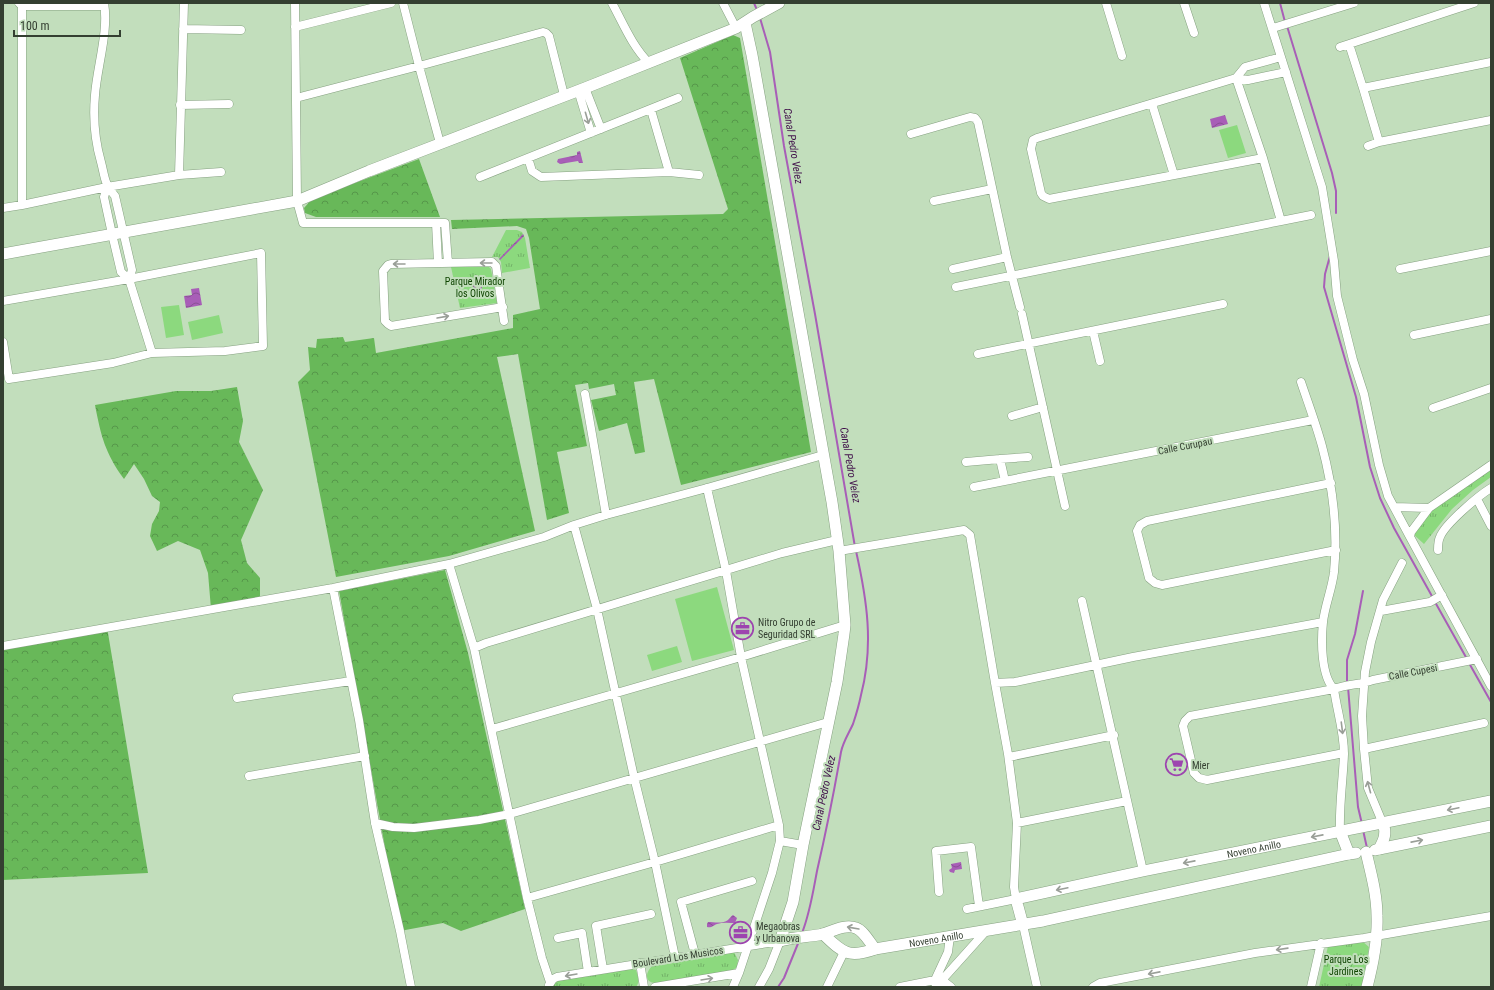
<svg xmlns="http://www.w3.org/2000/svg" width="1494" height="990" viewBox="0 0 1494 990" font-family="'Roboto Condensed',sans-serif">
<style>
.grass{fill:url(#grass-tufts)}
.forest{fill:url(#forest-crowns)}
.pitch{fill:#8cd97e}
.water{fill:url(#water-waves)}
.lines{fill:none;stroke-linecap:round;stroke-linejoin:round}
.stream{stroke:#a85eb7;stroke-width:2}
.minor-casing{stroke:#86a181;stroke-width:9}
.tertiary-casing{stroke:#86a181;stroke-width:12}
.minor{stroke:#fff;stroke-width:8}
.tertiary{stroke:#fff;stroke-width:11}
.oneway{stroke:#9a9f98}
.labels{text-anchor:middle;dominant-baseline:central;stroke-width:4;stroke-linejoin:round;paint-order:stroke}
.park-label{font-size:10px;fill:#0e4401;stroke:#c2debc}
.street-label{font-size:10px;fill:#343f31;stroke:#c2debc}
.poi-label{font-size:10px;fill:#343f31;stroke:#c2debc;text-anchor:start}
.water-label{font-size:11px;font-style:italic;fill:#40104a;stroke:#c2debc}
</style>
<defs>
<pattern id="grass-tufts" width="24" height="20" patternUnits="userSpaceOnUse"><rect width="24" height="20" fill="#8cd97e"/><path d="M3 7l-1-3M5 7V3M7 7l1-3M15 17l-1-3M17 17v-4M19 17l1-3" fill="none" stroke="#73b168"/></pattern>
<pattern id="forest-crowns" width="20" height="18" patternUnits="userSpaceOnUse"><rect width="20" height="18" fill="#68b859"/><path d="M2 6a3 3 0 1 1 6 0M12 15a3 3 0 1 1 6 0" fill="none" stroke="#56974a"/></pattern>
<pattern id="water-waves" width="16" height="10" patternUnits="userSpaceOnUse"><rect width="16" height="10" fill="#a85eb7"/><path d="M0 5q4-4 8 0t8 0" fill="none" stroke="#8a4f95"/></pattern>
</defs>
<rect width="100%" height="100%" fill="#c2debc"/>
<!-- grass -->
<path class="grass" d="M 506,230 L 517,230 L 522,232 L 525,238 L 530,268 L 502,273 L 501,262 L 498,257 L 492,257 Z
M 451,267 L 489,267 L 491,269 L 497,303 L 460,308 Z
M 1491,466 L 1491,477 L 1473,490 L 1452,509 L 1424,544 L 1412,533 L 1426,512 Z
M 1362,941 L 1369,947 L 1362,987 L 1319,987 L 1328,946 Z
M 734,952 L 738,960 L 737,967 L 733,970 L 656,983 C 644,983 645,972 653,965 Z
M 632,969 L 636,970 C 638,976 640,982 636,987 L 553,987 L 554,983 L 558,981 Z"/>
<!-- forest -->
<path class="forest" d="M 733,35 L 740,38 L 811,452 L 681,485 L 654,379 L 634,382 L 645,452 L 635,454 L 627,423 L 599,431 L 591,400 L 616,395 L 614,384 L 589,389 L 588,383 L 575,385 L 587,446 L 557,452 L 569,513 L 547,520 L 518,354 L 497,357 L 535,531 L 449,556 L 336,577 L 298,382 L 310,370 L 308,347 L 316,348 L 317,339 L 343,337 L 345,342 L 374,338 L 376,353 L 513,328 L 513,315 L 540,309 L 529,238 L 526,229 L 517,226 L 452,229 L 451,220 L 723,214 L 728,209 L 680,58 Z
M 419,159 L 440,217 L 316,217 L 305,213 L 304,208 L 312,199 Z
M 237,387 L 243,421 L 239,442 L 263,490 L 241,540 L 247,563 L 260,578 L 260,601 L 211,609 L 208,573 L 200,550 L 178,541 L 157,551 L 150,536 L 152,524 L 159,511 L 160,502 L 152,496 L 144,479 L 134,464 L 124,479 C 105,453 101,436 95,405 L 176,391 L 211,391 Z
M 445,570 L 468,653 L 525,909 L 461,931 L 443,923 L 400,931 L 339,591 Z
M 107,627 L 148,873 L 3,880 L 3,645 Z"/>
<!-- pitch -->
<path class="pitch" d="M 1237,125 L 1246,153 L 1228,158 L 1219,130 Z
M 179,305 L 184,335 L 166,338 L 161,307 Z
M 219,315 L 223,333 L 192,340 L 188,322 Z
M 717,587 L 734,650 L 692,661 L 675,599 Z
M 677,646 L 682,662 L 652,671 L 647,655 Z"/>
<!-- water -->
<path class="water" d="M 1225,115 L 1228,124 L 1212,128 L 1210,119 Z
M 580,151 L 583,163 L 579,163 L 578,161 L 560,164 L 557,162 L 558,159 L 577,155 L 577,152 Z
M 523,234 L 524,236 L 500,260 L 499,259 Z
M 482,284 L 482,297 L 474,297 L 473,285 Z
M 199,288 L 202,305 L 186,308 L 184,296 L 192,295 L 191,289 Z
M 961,862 L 962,869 L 955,870 L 954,873 L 950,872 L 949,870 L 952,868 L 951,864 Z
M 733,915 L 737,918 L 735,923 C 729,923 723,922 717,924 C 712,926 712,928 707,927 L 707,924 L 708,922 C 714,922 723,924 728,920 C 730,918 731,916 733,915 Z"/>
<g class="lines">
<!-- stream -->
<path class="stream" d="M 754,3 L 757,10
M 1280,3 L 1285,22
M 760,18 L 770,52 L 784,146 L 815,314 L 855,547
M 1287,26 L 1332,173 L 1336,191 L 1336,213
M 1330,256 L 1325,274 L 1324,287 L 1356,397 L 1370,467 L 1380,498 L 1394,528 L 1433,598
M 1435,602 L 1467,659
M 1469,663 L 1491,702
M 1347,682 L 1347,660 L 1355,634 L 1363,591
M 1348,687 L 1358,807 L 1362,824
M 1363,830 L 1367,848
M 802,933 C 810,913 813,892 817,871 C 826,832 834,792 841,752 C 843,742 849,733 853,724 C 856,715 859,705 861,695 C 874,645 867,600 856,551
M 778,987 L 784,978 L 799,941"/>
<defs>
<path id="minor" d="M 19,3 L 22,6 L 104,6
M 104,3 C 109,31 97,67 95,95 C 93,117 95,141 101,162 C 105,177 104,184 115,196 L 132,270 L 129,279
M 184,3 L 179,175 L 221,172
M 295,3 L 297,201 L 303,223 L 445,223 L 448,263
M 403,3 L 419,66 L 440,143
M 612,3 C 623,23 632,46 649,63
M 723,3 L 736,28
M 1106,3 L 1122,56
M 1184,3 L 1194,33
M 1264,3 L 1322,187 L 1334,261 L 1337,296 L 1353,360 L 1364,394 L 1379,465 L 1388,496 L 1410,537
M 295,27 L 391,3
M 1273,28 L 1354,3
M 183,29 L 241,30
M 1349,44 L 1363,88 L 1379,142
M 1340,47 L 1474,3
M 1236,78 L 1245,67 L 1281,57
M 585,88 L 601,129
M 1363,88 L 1491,62
M 578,90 L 591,133
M 296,98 L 419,66 L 543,32 L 546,33 L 549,36 L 564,95
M 1152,104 L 1174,175
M 180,105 L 229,104
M 651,110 L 669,172
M 911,134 L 970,117 L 975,118 L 978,122 L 1007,257 L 1020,307
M 1368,146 L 1379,142 L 1491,120
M 528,158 L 532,171 L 541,177 L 669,172 L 699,175
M 1263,158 L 1049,199 L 1043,196 L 1041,193 L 1031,149 L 1033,140 L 1037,138 L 1236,78 L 1248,80 L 1286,72
M 480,177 L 678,98
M 107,187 L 104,197 L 112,234 L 121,272 L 129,279 L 152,353
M 934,201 L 992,189
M 22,205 L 107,187 L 179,175
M 3,208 L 22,205 L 22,6
M 1281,221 L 1311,215
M 436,223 L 438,263
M 953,269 L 1007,257
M 1400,269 L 1491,251
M 956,287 L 1281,221 L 1263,158 L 1236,78
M 3,301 L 129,279 L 261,253 L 263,346 L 225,351 L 152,353 L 113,363 L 9,379 L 3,342
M 503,307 L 391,326 L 388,324 L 385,321 L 383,271 L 388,265 L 391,264 L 492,262 L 496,266 L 504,321
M 1022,314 L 1065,506
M 1093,331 L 1100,361
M 1414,335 L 1491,319
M 978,354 L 1223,304
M 1301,382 C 1308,403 1316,424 1322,446 C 1333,487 1338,530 1334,572 C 1332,589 1325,605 1323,622 C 1321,641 1321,676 1334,689 C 1337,711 1344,731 1344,754 C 1343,780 1339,805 1340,831
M 585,394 L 606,515
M 1433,408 L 1491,388
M 1012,416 L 1043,407
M 966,462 L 1000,459
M 1491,465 L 1429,508 L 1411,532 L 1410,537 L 1491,686
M 1005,481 L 1000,459 L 1028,457
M 1331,483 L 1147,521 L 1140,525 L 1137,531 L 1149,578 L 1155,583 L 1162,585 L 1336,550
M 974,487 L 1313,420
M 707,488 L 726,571 L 741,657 L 779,825 L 780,841 L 803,845
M 1477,499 L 1491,526
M 1394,507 L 1429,508
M 574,525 L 597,609 L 634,777 L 655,862 L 675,957
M 1438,550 C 1438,546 1438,541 1440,537 C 1445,524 1478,496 1491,488
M 839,551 L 964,530 L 970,535 L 995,683 L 1008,754 L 1017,823 L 1014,887 L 1016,899 L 967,909
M 333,588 L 359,720 L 375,823 L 400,931 L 411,987
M 1082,601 L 1143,871
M 1381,611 L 1430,602 L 1442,595
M 3,646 L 333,588 L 449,564
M 474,648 L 486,643 L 782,553 L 837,540
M 995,683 L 1015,682 L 1133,657 L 1323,622
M 237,698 L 351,681
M 492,729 L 741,657 L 845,625
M 1364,749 L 1484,723
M 1344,753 L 1207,780 L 1199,778 L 1194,773 L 1183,726 L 1185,721 L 1190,716 L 1334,689 C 1347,684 1360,685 1373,680 L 1477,659
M 1009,757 L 1114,735
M 249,776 L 365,756
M 375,823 L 393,827 L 414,828 L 479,820 L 510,814 L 828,722
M 1017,823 L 1127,801
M 1383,824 L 1368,788 L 1364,749 L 1362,716 L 1365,672 L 1371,642 L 1383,600 L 1402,563
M 939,892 L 936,851 L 971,847 L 979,906
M 527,898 L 655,862 L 779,825
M 1023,925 L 1037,987
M 558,938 L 582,933 L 588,972
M 695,954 L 681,902 L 752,881
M 640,963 L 644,987
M 603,969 L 596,926 L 651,914
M 942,980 L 951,987
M 550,982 L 542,958 L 527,898 L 474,648 L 449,564 L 544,537 L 574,525 L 606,515 L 707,488 L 823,455
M 549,985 L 553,979 L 557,977 L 780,941
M 655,987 L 739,973 L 772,873 L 780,841
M 733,987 L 739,973
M 759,987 L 769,969 L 780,941
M 827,987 L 844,952
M 900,987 L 935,980
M 936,987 L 935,980 L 948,952 L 950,936
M 937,987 L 942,980 L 986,931
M 1093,987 L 1100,983 L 1255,953 L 1364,938 L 1491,916
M 1311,987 L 1321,943"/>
<g id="tertiary">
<path d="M 745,23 L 752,55 L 832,502 L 839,551 L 845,625 L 844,634 L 837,682 L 803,845 L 793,902 L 780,941"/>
<path d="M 3,254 L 297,201 L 369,171 L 585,88 L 736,28 L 753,17 L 779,3"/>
<path d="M 1340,831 L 1349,854 L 1356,853"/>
<path d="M 1379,849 L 1491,826"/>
<path d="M 1375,850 L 1379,849 C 1384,840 1387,833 1383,824"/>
<path d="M 1366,852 C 1371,873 1377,895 1377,916 C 1378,940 1373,964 1367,987"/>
<path id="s1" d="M 1023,925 L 1016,899 L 1143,871 L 1491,801"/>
<path id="s2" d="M 823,934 C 842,952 848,959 875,949 L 1043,921 L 1349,854"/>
<path d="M 780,941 C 794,937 809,937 823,934 C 833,931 845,924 856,928 C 864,931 870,943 875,949"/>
</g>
</defs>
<!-- minor casing -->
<use href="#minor" class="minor-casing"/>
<!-- tertiary casing -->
<use href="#tertiary" class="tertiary-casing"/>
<!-- minor -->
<use href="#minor" class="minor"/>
<!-- tertiary -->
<use href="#tertiary" class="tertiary"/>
</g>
<!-- one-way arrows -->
<defs><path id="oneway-shaft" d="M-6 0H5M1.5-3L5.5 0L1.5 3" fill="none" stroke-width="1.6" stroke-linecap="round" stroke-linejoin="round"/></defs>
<g class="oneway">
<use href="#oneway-shaft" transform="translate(587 118) rotate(74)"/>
<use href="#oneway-shaft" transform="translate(486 263) rotate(-180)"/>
<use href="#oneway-shaft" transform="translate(399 264) rotate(180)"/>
<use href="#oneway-shaft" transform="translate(443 317) rotate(-10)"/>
<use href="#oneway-shaft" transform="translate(1342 728) rotate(83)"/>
<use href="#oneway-shaft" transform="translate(1369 787) rotate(-105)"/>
<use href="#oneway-shaft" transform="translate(1453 809) rotate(168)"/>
<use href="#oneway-shaft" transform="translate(1317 836) rotate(169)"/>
<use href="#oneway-shaft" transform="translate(1417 841) rotate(-11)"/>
<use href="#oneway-shaft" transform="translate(1189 862) rotate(169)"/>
<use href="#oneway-shaft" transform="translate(1062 889) rotate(168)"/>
<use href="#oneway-shaft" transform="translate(853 928) rotate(-170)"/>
<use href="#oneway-shaft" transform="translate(1282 949) rotate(172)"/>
<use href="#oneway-shaft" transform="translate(1154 973) rotate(169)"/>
<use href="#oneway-shaft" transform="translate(571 975) rotate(170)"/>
<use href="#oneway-shaft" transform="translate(707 979) rotate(-9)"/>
</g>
<!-- icons -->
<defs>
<symbol id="office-ring" viewBox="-11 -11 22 22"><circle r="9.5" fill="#c2debc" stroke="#9d44af" stroke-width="1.5"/><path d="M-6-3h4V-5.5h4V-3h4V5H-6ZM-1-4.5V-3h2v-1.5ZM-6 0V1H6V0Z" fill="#9d44af"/></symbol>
<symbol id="supermarket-ring" viewBox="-11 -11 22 22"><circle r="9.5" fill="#c2debc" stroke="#9d44af" stroke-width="1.5"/><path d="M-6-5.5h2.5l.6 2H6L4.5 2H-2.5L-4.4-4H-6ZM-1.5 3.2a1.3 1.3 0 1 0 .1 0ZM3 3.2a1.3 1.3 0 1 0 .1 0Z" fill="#9d44af"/></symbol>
</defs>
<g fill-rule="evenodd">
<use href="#office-ring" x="730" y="616" width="25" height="25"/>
<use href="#supermarket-ring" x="1164" y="752" width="25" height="25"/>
<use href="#office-ring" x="728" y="920" width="25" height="25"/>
</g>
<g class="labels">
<!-- park labels -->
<g class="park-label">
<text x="475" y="281">Parque Mirador<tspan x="475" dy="12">los Olivos</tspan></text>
<text x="1346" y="959">Parque Los<tspan x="1346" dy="12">Jardines</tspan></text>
</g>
<!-- street labels -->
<g class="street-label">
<text transform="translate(1185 446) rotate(-11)">Calle Curupau</text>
<text transform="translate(1413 672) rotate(-11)">Calle Cupesi</text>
<text stroke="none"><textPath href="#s1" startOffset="270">Noveno Anillo</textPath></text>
<text stroke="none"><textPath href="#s2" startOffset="121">Noveno Anillo</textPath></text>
<text transform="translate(678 957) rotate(-9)">Boulevard Los Musicos</text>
</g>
<!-- poi labels -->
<g class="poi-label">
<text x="758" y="622">Nitro Grupo de<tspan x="758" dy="12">Seguridad SRL</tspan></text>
<text x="1192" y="765">Mier</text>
<text x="756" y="926">Megaobras<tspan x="756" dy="12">y Urbanova</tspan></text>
</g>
<!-- water labels -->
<g class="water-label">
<text transform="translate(793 146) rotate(81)">Canal Pedro Velez</text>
<text transform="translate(850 465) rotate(80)">Canal Pedro Velez</text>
<text transform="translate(824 793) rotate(-78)">Canal Pedro Velez</text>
</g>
</g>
<!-- border -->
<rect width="1494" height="990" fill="none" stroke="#343f31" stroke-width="8"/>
<!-- scale -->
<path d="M14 30v6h106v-6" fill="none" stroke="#343f31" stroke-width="2"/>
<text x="20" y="30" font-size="12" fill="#343f31" stroke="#c2debc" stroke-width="3" paint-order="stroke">100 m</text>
</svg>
